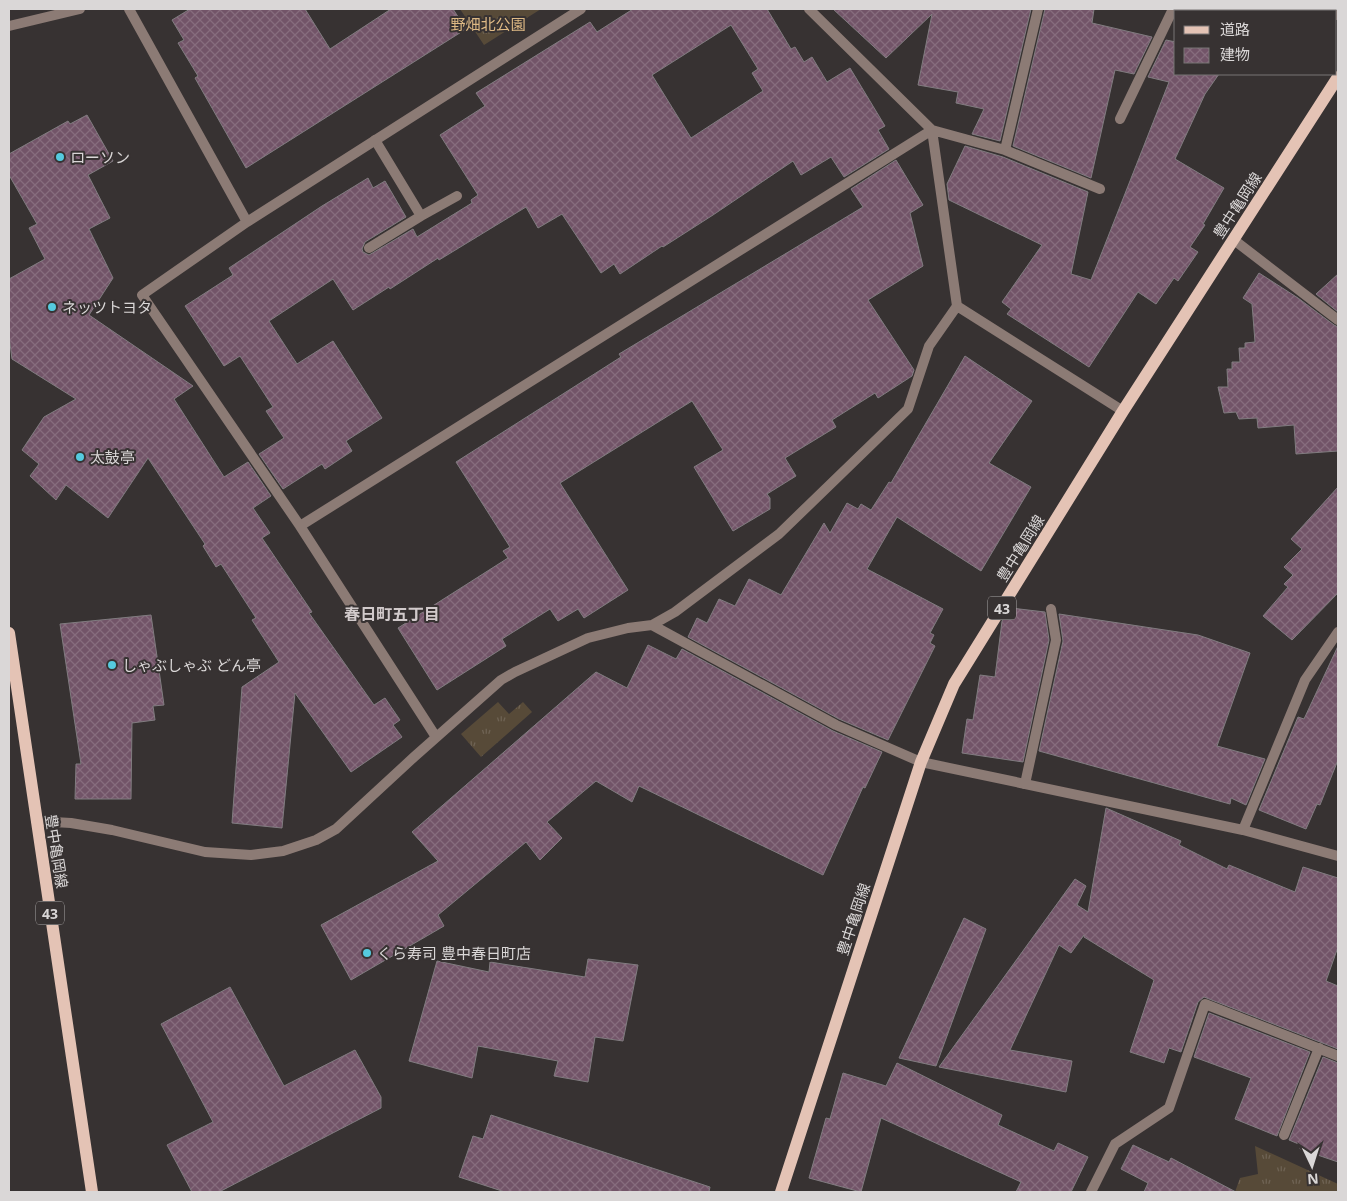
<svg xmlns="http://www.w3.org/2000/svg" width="1347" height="1201" viewBox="0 0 1347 1201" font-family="'Noto Sans','Noto Sans JP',sans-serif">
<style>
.grass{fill:url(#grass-tufts)}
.building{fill:url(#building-cross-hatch);stroke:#817c80;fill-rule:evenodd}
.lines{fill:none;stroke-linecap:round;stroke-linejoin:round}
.service{stroke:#8c7b75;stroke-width:10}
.minor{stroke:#8c7b75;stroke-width:10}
.tertiary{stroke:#8c7b75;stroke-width:10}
.primary{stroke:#e4c3b5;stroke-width:12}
.poi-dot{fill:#55cadf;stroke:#373232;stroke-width:2}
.labels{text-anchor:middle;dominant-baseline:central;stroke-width:4;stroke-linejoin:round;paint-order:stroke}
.shield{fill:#373232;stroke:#a9a6a6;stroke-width:1}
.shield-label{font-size:14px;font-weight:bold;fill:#dad7d7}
.park-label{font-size:15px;fill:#dfba85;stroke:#373232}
.poi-label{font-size:15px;fill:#dad7d7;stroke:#373232;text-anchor:start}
.street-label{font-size:15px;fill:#dad7d7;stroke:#373232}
.neighbourhood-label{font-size:16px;font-weight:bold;fill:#d1cacb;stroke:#373232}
</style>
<defs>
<pattern id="grass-tufts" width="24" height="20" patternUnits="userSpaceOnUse" patternTransform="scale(1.25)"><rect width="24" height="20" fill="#574a38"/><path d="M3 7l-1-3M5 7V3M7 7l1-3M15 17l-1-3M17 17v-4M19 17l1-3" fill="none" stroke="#6f6354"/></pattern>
<pattern id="building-cross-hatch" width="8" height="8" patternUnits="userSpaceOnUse" patternTransform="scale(1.25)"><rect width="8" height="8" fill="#725468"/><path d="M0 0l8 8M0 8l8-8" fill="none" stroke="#866c7d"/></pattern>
</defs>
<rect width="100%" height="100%" fill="#373232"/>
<!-- grass -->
<path class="grass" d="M 460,9 L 541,9 L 484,45 Z
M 498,702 L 509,714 L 523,702 L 532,712 L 481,757 L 461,734 Z
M 1255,1146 L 1338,1184 L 1338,1192 L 1235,1192 L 1240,1178 L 1258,1174 Z"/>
<!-- building -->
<path class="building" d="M 190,9 L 305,9 L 330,49 L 391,9 L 453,9 L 466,29 L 246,168 L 195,78 L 198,76 L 178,43 L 184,40 L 172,20 Z
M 633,9 L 767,9 L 791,49 L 795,47 L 804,62 L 812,57 L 827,82 L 850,68 L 885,126 L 878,130 L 889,149 L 844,177 L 831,157 L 801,175 L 793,161 L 713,215 L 663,247 L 662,246 L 620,274 L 614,264 L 601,273 L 562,214 L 538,228 L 526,207 L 439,260 L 438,258 L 390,289 L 389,287 L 353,310 L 333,279 L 269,321 L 297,364 L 333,341 L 382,418 L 346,441 L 352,451 L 325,469 L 322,464 L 283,489 L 259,454 L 284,438 L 266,411 L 273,407 L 240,356 L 224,366 L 185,306 L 233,275 L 229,268 L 322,206 L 368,178 L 373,188 L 385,181 L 406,217 L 365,242 L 362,249 L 363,252 L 369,255 L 413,229 L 417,237 L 472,203 L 471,200 L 478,195 L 440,135 L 485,106 L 476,93 L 590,22 L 597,32 ZM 731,25 L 758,69 L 752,73 L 763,91 L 691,138 L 652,75 Z
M 833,9 L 1031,9 L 1000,141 L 972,134 L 984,109 L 956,103 L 958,92 L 918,85 L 932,14 L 886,58 Z
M 1045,9 L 1094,9 L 1092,23 L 1152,37 L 1134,74 L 1115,70 L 1091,178 L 1013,146 Z
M 1166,40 L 1176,42 L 1176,74 L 1219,74 L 1205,94 L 1175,159 L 1224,188 L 1203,224 L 1205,225 L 1190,247 L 1198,252 L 1178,281 L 1174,278 L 1156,304 L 1138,292 L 1089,367 L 1007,314 L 1011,309 L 1002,302 L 1042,245 L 949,200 L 947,184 L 965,146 L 1003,157 L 1088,192 L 1071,274 L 1091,280 L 1169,82 L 1148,77 Z
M 87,115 L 113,161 L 88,175 L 110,218 L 89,229 L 113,278 L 89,315 L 193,386 L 174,399 L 224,477 L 248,462 L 271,496 L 253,508 L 270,533 L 262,538 L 312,612 L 309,613 L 374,705 L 385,698 L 400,720 L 393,725 L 402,737 L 351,772 L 295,693 L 282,828 L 232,823 L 242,687 L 279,662 L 252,620 L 256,618 L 221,564 L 216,567 L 203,546 L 205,544 L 148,458 L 108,518 L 66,485 L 56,500 L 30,476 L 39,464 L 22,450 L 44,417 L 76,399 L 12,359 L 9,336 L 9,279 L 45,259 L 29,228 L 37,224 L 9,175 L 9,154 L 68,121 L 70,124 Z
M 896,160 L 923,205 L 910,213 L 923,266 L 868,300 L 914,370 L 912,376 L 878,398 L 875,393 L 832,420 L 836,427 L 785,458 L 796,476 L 767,494 L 770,498 L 770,509 L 733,531 L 694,467 L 723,450 L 692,401 L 560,483 L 628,590 L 584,618 L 578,609 L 558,621 L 550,609 L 502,639 L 506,646 L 437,690 L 398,628 L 508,558 L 503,551 L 510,547 L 456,462 L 621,357 L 619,354 L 863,207 L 851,189 Z
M 1259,273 L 1298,298 L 1334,325 L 1338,327 L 1338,451 L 1296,454 L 1294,425 L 1258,428 L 1257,418 L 1239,419 L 1236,412 L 1224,413 L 1218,387 L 1228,387 L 1227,369 L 1232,369 L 1232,362 L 1240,362 L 1239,348 L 1245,348 L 1245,343 L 1255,342 L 1252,304 L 1243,298 Z
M 1338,274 L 1338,312 L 1316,294 Z
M 965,356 L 1032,401 L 989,463 L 1031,487 L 981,571 L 897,517 L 867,569 L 943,609 L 930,633 L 934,635 L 930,643 L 935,646 L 888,740 L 839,719 L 688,637 L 697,618 L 707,623 L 719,599 L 735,606 L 749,579 L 781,595 L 824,523 L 830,533 L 847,503 L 858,509 L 861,504 L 871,510 L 889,482 L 891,483 Z
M 1338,487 L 1338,593 L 1292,640 L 1263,616 L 1288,587 L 1284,584 L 1293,575 L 1284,567 L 1302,549 L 1291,539 Z
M 1011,608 L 1045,612 L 1049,640 L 1023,762 L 962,753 L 967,719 L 973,720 L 980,675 L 995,677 L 1002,621 Z
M 1059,614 L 1198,635 L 1250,653 L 1217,746 L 1265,759 L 1246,805 L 1231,798 L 1230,804 L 1039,751 L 1063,641 Z
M 151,615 L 164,705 L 153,706 L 155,720 L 132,723 L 131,799 L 75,799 L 76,764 L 81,764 L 60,624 Z
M 648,645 L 676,659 L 682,649 L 833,731 L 882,752 L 865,788 L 863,787 L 823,875 L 639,786 L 632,802 L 596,781 L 547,822 L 562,838 L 540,860 L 526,842 L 438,915 L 444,926 L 351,980 L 321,925 L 438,861 L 412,832 L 596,672 L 627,688 Z
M 1338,646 L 1338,760 L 1320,805 L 1317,804 L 1306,829 L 1259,810 L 1298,717 L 1304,719 Z
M 1106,808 L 1181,841 L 1179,845 L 1227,869 L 1229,865 L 1295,892 L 1303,867 L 1338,878 L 1338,947 L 1326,981 L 1338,986 L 1338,1049 L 1204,997 L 1198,1002 L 1181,1052 L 1169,1048 L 1164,1063 L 1130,1052 L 1154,980 L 1084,937 L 1084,935 L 1071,953 L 1059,945 L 1010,1050 L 1072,1061 L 1066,1092 L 939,1067 L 1075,879 L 1086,886 L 1077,905 L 1088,912 Z
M 964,918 L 986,929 L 936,1066 L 899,1058 Z
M 588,959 L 638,965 L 623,1041 L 595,1037 L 588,1082 L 554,1076 L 558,1061 L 478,1046 L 472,1078 L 409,1061 L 437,961 L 489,972 L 490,962 L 585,977 Z
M 230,987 L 284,1086 L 355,1050 L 381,1097 L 381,1108 L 219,1192 L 192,1192 L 167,1145 L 213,1122 L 161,1024 Z
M 1209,1013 L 1310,1052 L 1277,1136 L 1235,1119 L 1251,1078 L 1194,1057 Z
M 1323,1057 L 1338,1063 L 1338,1162 L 1300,1149 L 1301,1145 L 1289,1140 Z
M 897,1063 L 1002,1115 L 998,1125 L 1054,1151 L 1058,1143 L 1088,1157 L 1071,1192 L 1016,1192 L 1021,1182 L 881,1118 L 861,1192 L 809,1178 L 826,1118 L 830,1119 L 843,1073 L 886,1086 Z
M 491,1115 L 710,1187 L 709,1192 L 505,1192 L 459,1177 L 473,1136 L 483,1139 Z
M 1133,1145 L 1169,1162 L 1171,1158 L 1236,1192 L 1144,1192 L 1148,1183 L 1121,1169 Z"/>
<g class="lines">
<!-- service -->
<path class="service" d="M 375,140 L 421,216
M 1234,240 L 1338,320
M 369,248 L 421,216 L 457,196
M 1025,784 L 1056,640 L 1051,609
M 1284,1135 L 1319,1048"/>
<!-- minor -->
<path class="minor" d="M 129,9 L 247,222 L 142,295 L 300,526 L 436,737
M 809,9 L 932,130 L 957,306 L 1123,411
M 1268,9 L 1302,11
M 1336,15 L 1338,15
M 1120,119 L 1173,9
M 1005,150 L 1038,9
M 247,222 L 581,9
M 300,526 L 932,130 L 1005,150 L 1100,189
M 652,625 L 836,725 L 921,762 L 1243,830 L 1338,856
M 36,821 L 71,823 L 112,830 L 205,852 L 251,855 L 283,851 L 316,840 L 336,829 L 414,757 L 501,680 L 515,672 L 588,638 L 628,628 L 652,625 L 675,612 L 779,534 L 908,409 L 929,346 L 957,306
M 1243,830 L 1305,680 L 1338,632
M 1091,1192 L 1115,1144 L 1169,1108 L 1205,1004 L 1338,1056"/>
<!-- tertiary -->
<path class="tertiary" d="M 9,26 L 80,9"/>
<!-- primary -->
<path class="primary" d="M 9,633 L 92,1192
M 781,1192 L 921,762 L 954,684 L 1123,411 L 1338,77"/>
</g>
<!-- markers -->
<g class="poi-dot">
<circle cx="60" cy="157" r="5"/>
<circle cx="52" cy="307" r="5"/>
<circle cx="80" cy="457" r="5"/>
<circle cx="112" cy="665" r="5"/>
<circle cx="367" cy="953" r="5"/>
</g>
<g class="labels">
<!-- shield labels -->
<g class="shield">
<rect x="988" y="596.5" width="28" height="23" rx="4"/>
<rect x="36" y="901.5" width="28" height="23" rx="4"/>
</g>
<g class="shield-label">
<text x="1002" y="608">43</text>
<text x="50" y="913">43</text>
</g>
<!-- park labels -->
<g class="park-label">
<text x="488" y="24">野畑北公園</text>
</g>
<!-- poi labels -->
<g class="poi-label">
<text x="70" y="157">ローソン</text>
<text x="62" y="307">ネッツトヨタ</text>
<text x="90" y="457">太鼓亭</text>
<text x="122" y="665">しゃぶしゃぶ どん亭</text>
<text x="377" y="953">くら寿司 豊中春日町店</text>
</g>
<!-- street labels -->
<g class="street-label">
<text transform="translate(1237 205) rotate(-57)">豊中亀岡線</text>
<text transform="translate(1020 548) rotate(-58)">豊中亀岡線</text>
<text transform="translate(57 851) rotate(81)">豊中亀岡線</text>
<text transform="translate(853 919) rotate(-72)">豊中亀岡線</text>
</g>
<!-- neighbourhood labels -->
<g class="neighbourhood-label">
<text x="392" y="614">春日町五丁目</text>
</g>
</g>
<!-- border -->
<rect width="1347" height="1201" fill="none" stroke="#dad7d7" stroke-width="20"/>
<!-- legend -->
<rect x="1174" y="10" width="162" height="65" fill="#373232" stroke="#787474"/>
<rect x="1184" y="26" width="25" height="8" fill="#e4c3b5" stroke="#787474"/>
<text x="1220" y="35" font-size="15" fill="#dad7d7">道路</text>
<rect x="1184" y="48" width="25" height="15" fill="url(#building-cross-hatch)" stroke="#787474"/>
<text x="1220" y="60" font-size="15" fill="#dad7d7">建物</text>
<!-- north arrow -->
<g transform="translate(1312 1166) rotate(176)" stroke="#373232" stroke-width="4" paint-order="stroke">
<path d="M0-4L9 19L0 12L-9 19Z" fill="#dad7d7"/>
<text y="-8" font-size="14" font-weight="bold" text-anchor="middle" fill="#dad7d7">N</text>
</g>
</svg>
